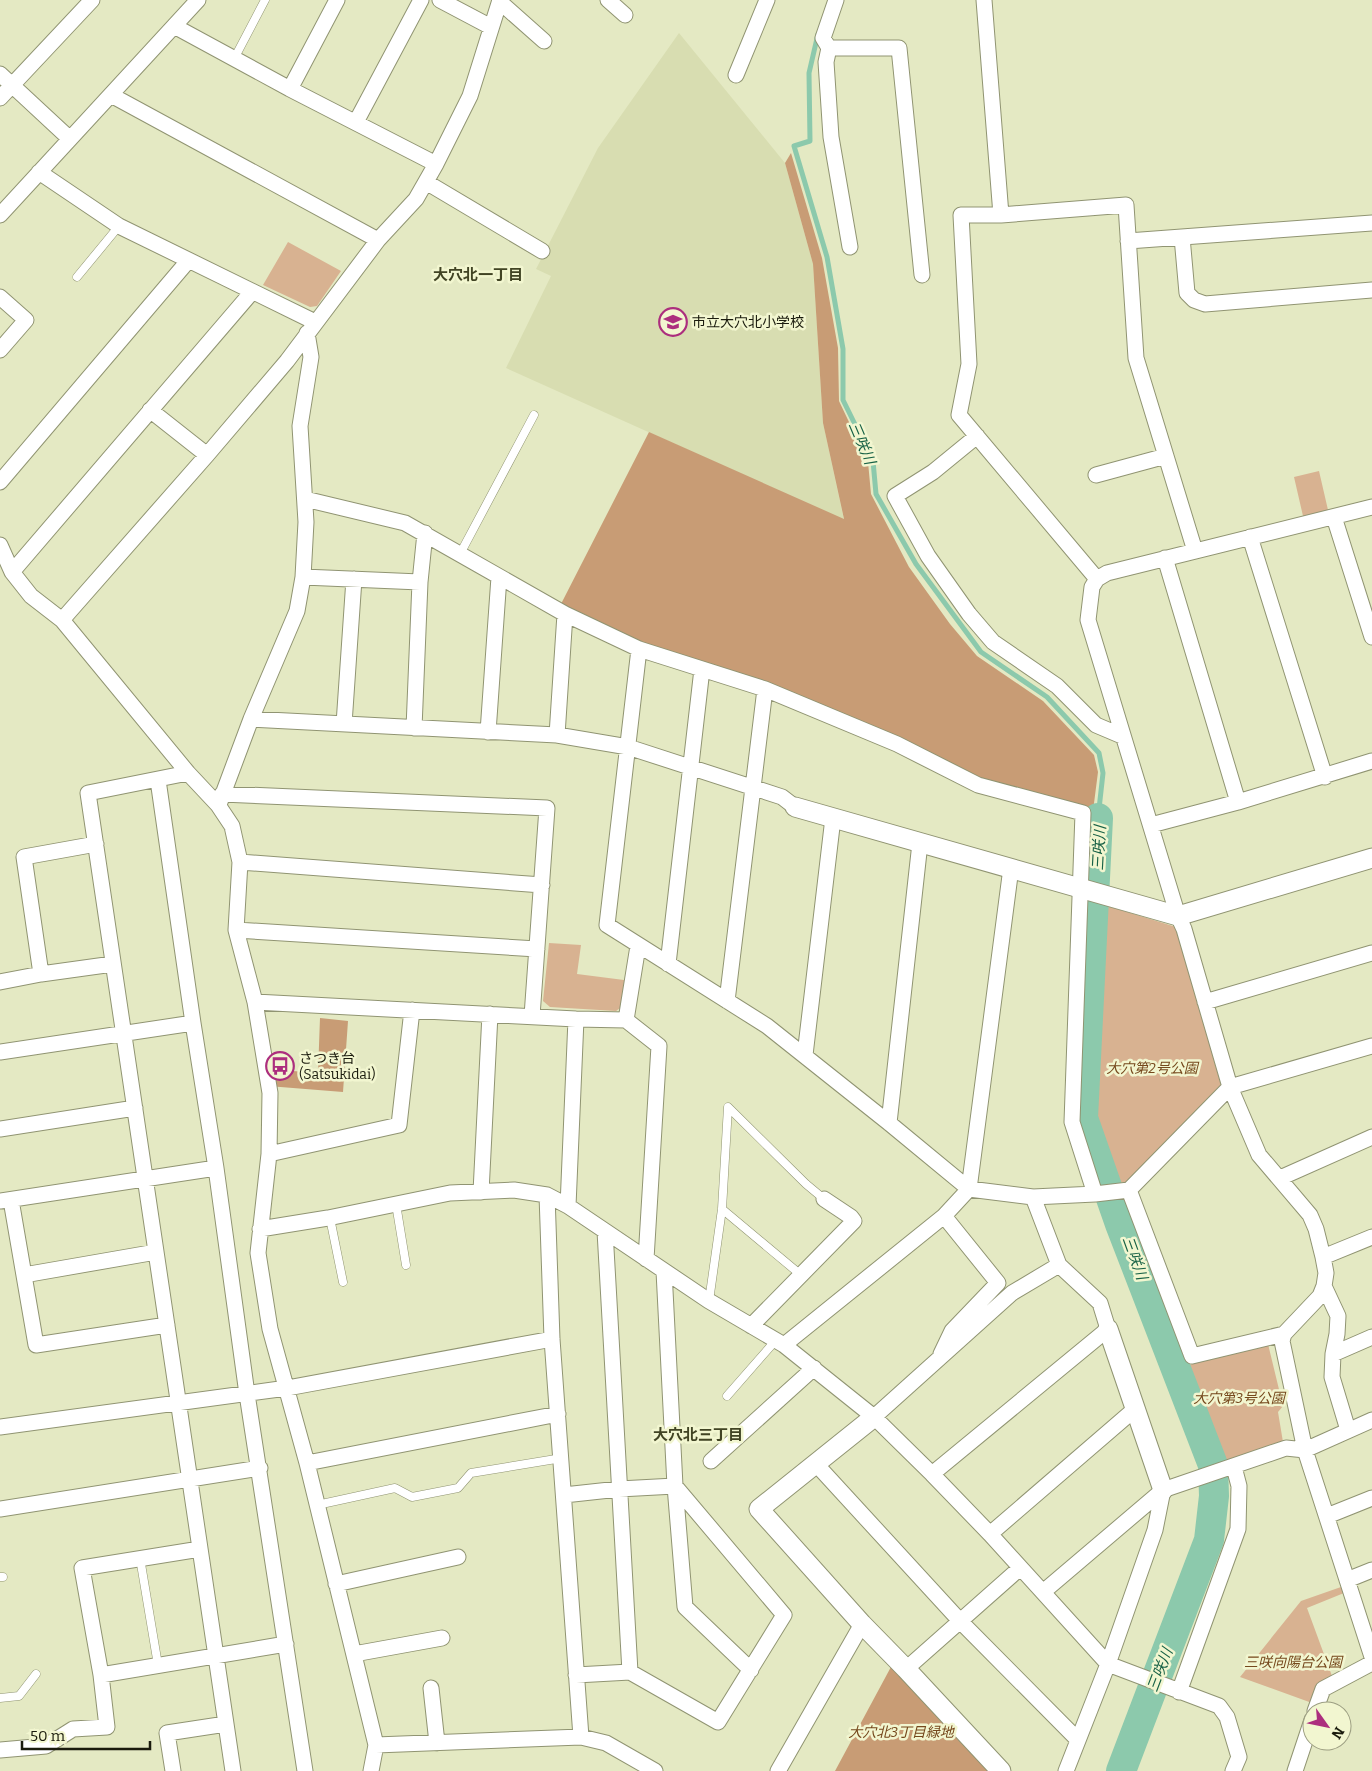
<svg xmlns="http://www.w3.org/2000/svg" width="1372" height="1771" viewBox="0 0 1372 1771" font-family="Bitter,'Noto Sans JP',serif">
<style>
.built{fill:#d8ddb1}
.green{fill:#d8b291}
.forest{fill:#c89c75}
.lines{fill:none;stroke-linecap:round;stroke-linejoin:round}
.stream{stroke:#8cc9ac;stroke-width:5}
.river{stroke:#8cc9ac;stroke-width:30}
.service-casing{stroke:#909472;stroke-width:9}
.minor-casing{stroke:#909472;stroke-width:17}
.tertiary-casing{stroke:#909472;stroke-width:21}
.service{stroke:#fff;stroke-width:8}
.minor{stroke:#fff;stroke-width:15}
.tertiary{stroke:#fff;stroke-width:19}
.labels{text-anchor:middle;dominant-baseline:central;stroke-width:5;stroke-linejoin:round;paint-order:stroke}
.poi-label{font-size:14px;fill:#1a1b0d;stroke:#f2f6d0;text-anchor:start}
.park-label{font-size:14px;font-style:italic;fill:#75481c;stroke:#f2f6d0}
.neighbourhood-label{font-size:15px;font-weight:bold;fill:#414424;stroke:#f2f6d0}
.water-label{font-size:15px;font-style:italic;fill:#176145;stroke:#f2f6d0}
</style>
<rect width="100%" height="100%" fill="#e4e9c3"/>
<!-- built -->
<path class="built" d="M 679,33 L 785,163 L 813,264 L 823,423 L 844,520 L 506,368 L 551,276 L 536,269 L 555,232 L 598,148 Z"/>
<!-- green -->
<path class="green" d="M 288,242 L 341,271 L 317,306 L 310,307 L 263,285 Z
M 1319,471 L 1328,510 L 1303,516 L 1294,477 Z
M 1098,903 L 1176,927 L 1221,1085 L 1126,1183 L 1113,1181 L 1089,1118 Z
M 549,943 L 581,945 L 577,974 L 624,980 L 623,1006 L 616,1011 L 550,1007 L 543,1001 Z
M 1268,1344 L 1283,1406 L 1278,1412 L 1283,1442 L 1217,1465 L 1185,1366 Z
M 1341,1587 L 1344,1593 L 1307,1608 L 1332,1676 L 1312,1703 L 1240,1677 L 1301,1601 Z"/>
<!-- forest -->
<path class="forest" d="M 791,153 L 822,258 L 838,348 L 839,401 L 868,462 L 871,494 L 909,567 L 950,624 L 977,656 L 1043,701 L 1094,755 L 1098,772 L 1093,811 L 984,781 L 640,644 L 561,604 L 649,432 L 844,519 L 823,423 L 813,264 L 785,163 Z
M 320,1018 L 348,1021 L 343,1092 L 268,1086 L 268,1069 L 318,1073 Z
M 892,1665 L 990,1771 L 835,1771 Z"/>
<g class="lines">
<!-- stream -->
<path class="stream" d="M 818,34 L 809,73 L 810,141 L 794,146 L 827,257 L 843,349 L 843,400 L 873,461 L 876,494 L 916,564 L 981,652 L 1047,697 L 1099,753 L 1103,773 L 1098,818"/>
<!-- river -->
<path class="river" d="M 1098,818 L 1083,1118 L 1120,1224 L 1213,1465 L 1214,1496 L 1209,1540 L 1121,1771"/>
<defs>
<path id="service" d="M 234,59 L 265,0
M 77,277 L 119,226
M 460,554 L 534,415
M 396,1204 L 406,1265
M 722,1209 L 801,1275
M 330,1218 L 343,1282
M 709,1301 L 722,1209 L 728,1107 L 806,1184 L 824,1199
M 727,1396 L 776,1340
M 317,1505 L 395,1488 L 412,1497 L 458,1488 L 471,1473 L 562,1458
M 140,1558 L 158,1665
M 0,1577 L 3,1577
M 0,1698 L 19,1696 L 36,1674"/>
<path id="minor" d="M 440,0 L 491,27
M 608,0 L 625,15
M 836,0 L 823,38 L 829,48 L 899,48 L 922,275
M 984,0 L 1001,215
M 500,2 L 544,41
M 174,26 L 290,89 L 436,164
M 829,48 L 826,62 L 831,137 L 850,247
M 0,74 L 70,139
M 736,75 L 767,0
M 290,89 L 337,0
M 111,95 L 378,240
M 0,98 L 92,0
M 356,122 L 421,0
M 39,172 L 119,226 L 315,322
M 426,182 L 542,251
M 0,215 L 198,0
M 1182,237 L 1187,293 L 1194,300 L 1205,304 L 1372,290
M 1128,241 L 1372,223
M 0,297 L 26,320 L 0,350
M 150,410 L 207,455
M 977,436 L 933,472 L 895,496 L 928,556 L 969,614 L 993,642 L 1057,686 L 1096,725 L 1122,736
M 1096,475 L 1166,456
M 0,482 L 188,261
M 305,499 L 405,523 L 565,614 L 639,649 L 765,689 L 897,744 L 978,785 L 1083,813 L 1072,1122 L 1095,1194
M 1372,507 L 1107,573 L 1097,579 L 1092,587 L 1088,620 L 1178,916 L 1184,929 L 1230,1087 L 1259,1155 L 1310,1215 L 1316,1229 L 1323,1257 L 1326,1273 L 1324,1286 L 1320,1296 L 1284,1334 L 1282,1341 L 1305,1450 L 1372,1657
M 1334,517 L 1372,637
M 1250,537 L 1325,777
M 0,545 L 12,572 L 31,596 L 62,620 L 188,773 L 218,805 L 232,826 L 240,862 L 236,930 L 255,1002 L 270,1093 L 269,1154 L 258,1253 L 270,1329 L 307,1463 L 376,1745 L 371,1771
M 1165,558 L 1238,802
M 12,572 L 252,292
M 303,577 L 420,582
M 1097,579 L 959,415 L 969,364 L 961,215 L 1001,215 L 1126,205 L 1136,358 L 1195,551
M 62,620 L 207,455 L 287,361 L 378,240 L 416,199 L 436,164 L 470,96 L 500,0
M 639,649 L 607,925 L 767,1026 L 889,1123 L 969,1189 L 1033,1197 L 1095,1194 L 1129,1190 L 1230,1087 L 1372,1046
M 251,719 L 557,735 L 628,747 L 782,797 L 795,807
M 344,724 L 354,579
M 414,728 L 420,582 L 425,533
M 488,732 L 499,577
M 557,735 L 565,614
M 188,773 L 88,793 L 233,1771
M 158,780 L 193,1023 L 216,1168 L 247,1394 L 305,1771
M 222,794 L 547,808 L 532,1016
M 220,802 L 251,719 L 297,611 L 303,577 L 306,522 L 300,426 L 311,357 L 307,333
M 1151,825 L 1238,802 L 1372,761
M 240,862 L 542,885
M 236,930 L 537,949
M 668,964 L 702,669
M 41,974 L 24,857 L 96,844
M 0,982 L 41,974 L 113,964
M 727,1001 L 765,689
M 255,1002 L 576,1019 L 626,1020 L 638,946
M 1205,1002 L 1372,953
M 626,1020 L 659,1046 L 646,1259
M 0,1052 L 193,1023
M 805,1055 L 833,818
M 889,1123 L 920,843
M 0,1129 L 135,1108
M 269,1154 L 399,1125 L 412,1010
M 1280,1178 L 1372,1137
M 1129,1190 L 1192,1356 L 1284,1334
M 481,1192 L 490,1014
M 547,1195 L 552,1339 L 581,1737
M 11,1200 L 36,1345 L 167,1325
M 0,1201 L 216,1168
M 568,1206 L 576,1019
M 260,1229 L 328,1218 L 450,1193 L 514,1190 L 547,1195 L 568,1206 L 709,1301 L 784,1345 L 874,1417 L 932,1474 L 990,1534 L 1108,1664 L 1219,1706 L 1227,1717 L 1239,1757 L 1233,1771
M 605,1231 L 630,1672
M 1323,1257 L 1372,1237
M 664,1271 L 675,1486 L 685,1607 L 751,1670
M 24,1275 L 156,1252
M 1324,1286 L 1338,1316 L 1337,1334 L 1333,1354 L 1332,1377 L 1348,1430
M 751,1326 L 854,1221 L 851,1217 L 824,1199
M 784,1345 L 944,1216 L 969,1189 L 1011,868
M 941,1354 L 952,1331 L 998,1283 L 944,1216
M 1333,1354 L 1372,1337
M 874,1417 L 1012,1293 L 1059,1265
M 0,1427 L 287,1388 L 552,1339
M 711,1461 L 814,1368
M 307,1463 L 558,1414
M 816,1464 L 961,1622 L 1078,1740
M 932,1474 L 1108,1329 L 1100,1303 L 1059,1265 L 1033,1197
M 564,1495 L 619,1489 L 675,1486 L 784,1615 L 718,1722 L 630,1672 L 576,1675
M 0,1509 L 260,1468
M 1327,1516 L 1372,1498
M 990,1534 L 1135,1409
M 1347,1580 L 1372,1570
M 336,1584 L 458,1557
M 1043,1592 L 1163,1490 L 1286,1448 L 1305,1450 L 1372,1420
M 354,1654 L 442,1638
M 906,1669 L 1020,1568
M 101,1675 L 286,1644
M 431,1688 L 437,1743
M 1179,1692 L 1238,1529 L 1239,1486 L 1234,1467
M 1315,1711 L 1323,1689 L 1372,1663
M 376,1745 L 581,1737 L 606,1743 L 655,1771
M 0,1750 L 46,1746 L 73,1729 L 107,1727 L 101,1675 L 82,1568 L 200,1549
M 173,1771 L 167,1733 L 226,1724
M 778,1771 L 862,1624
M 1066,1771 L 1108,1664 L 1155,1530 L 1163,1490
M 1295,1771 L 1312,1720"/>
<path id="tertiary" d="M 795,807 L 1178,916 L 1372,858
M 1108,1329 L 1163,1490
M 874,1417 L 759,1509 L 862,1624 L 906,1669 L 1001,1771"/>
</defs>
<!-- service casing -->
<use href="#service" class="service-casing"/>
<!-- minor casing -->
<use href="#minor" class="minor-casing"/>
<!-- tertiary casing -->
<use href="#tertiary" class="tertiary-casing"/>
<!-- service -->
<use href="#service" class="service"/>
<!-- minor -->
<use href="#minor" class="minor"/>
<!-- tertiary -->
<use href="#tertiary" class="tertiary"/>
</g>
<!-- icons -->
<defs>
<symbol id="school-ring" viewBox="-11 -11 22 22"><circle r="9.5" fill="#f2f6d0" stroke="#ac2e7e" stroke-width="1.5"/><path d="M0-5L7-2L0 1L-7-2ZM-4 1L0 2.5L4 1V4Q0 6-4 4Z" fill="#ac2e7e"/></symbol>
<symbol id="bus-ring" viewBox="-11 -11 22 22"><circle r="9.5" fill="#f2f6d0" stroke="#ac2e7e" stroke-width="1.5"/><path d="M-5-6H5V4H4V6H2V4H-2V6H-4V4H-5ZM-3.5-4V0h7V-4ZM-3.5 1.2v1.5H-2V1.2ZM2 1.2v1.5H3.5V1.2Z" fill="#ac2e7e"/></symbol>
</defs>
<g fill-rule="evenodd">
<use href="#school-ring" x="657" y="306" width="32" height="32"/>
<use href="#bus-ring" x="264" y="1050" width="32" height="32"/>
</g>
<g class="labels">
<!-- poi labels -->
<g class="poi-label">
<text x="692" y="322">市立大穴北小学校</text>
<text x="299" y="1058">さつき台<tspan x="299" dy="16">(Satsukidai)</tspan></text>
</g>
<!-- park labels -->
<g class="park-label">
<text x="1152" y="1068">大穴第2号公園</text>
<text x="1239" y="1398">大穴第3号公園</text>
<text x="1293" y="1662">三咲向陽台公園</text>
<text x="901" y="1732">大穴北3丁目緑地</text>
</g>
<!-- neighbourhood labels -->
<g class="neighbourhood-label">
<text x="478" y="275">大穴北一丁目</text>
<text x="698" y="1435">大穴北三丁目</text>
</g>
<!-- water labels -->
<g class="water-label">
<text transform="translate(862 443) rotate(67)">三咲川</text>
<text transform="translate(1099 848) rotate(-87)">三咲川</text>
<text transform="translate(1135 1258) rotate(70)">三咲川</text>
<text transform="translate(1160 1670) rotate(-69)">三咲川</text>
</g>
</g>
<!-- north arrow -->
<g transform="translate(1327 1726) rotate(123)"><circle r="24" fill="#f2f6d0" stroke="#9c9e82"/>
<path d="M0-4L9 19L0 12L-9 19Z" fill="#ac2e7e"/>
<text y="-8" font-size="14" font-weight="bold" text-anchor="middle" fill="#1a1b0d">N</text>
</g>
<!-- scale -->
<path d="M22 1741v8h128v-8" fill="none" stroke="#1a1b0d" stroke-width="2.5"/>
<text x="30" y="1741" font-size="15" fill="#1a1b0d" stroke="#f2f6d0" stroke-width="4" paint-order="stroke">50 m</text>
</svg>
